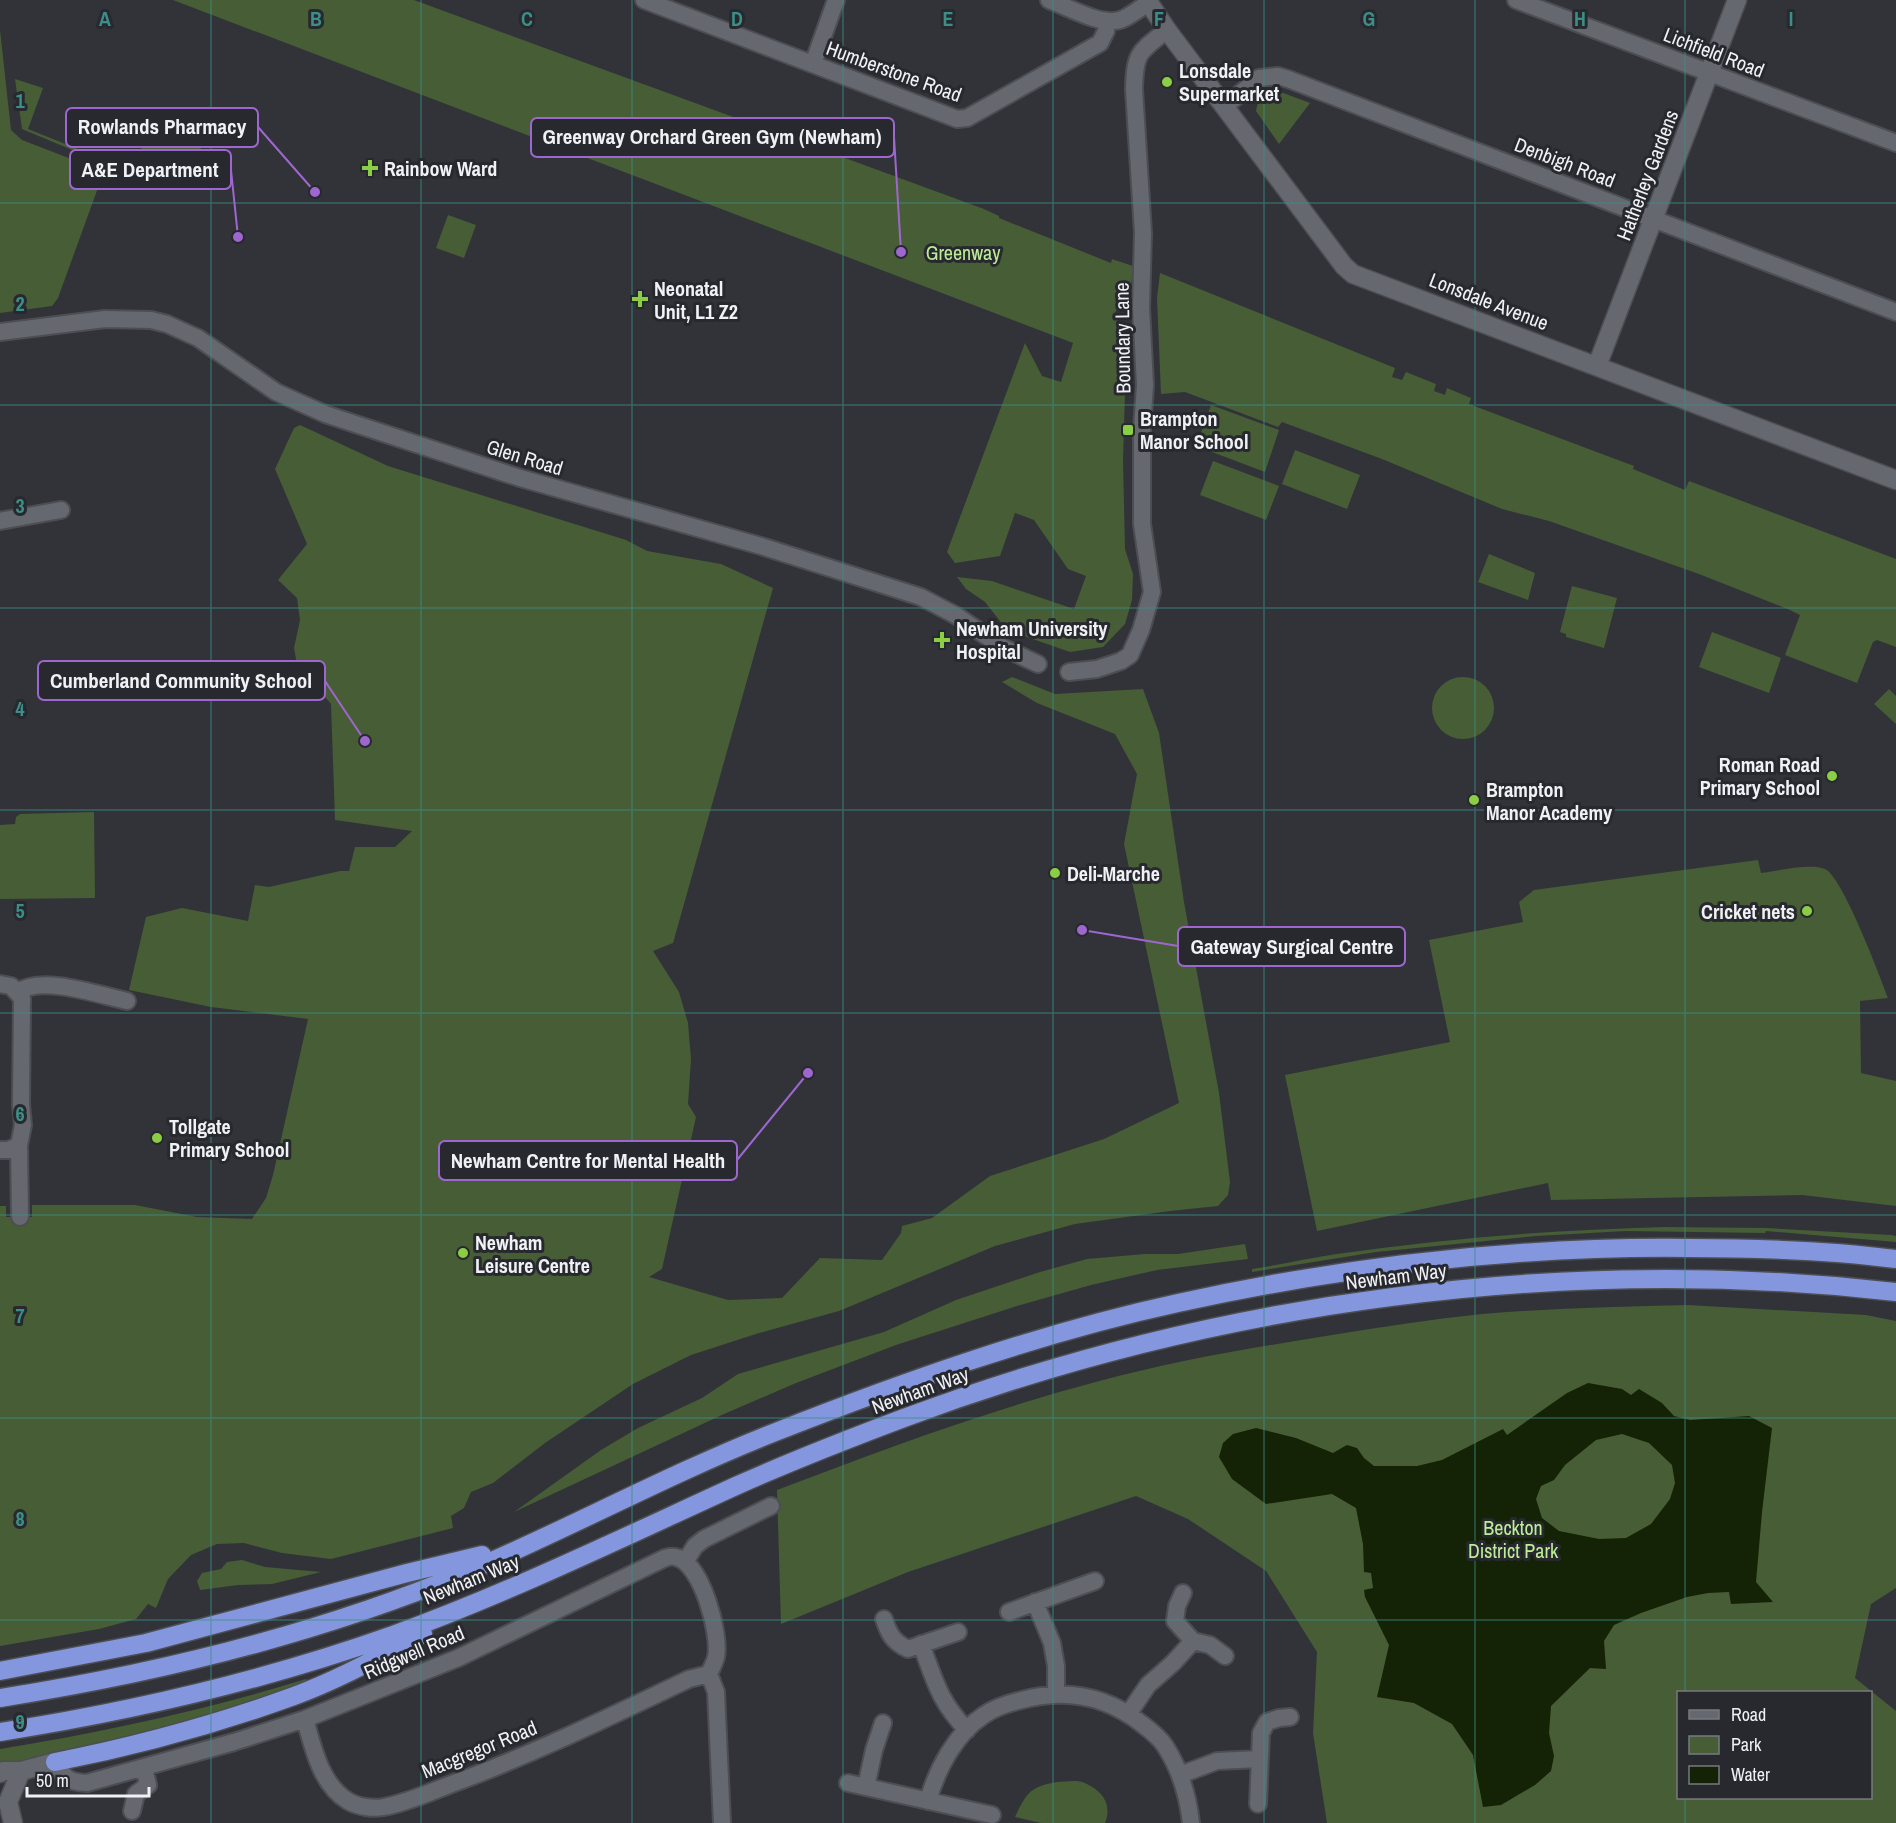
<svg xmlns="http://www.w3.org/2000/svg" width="1896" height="1823" viewBox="0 0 1896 1823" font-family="'Archivo Narrow',sans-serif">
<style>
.green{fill:#475d35;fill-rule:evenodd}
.water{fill:#142305;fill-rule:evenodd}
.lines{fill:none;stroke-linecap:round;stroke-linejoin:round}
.minor-casing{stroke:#4d4e53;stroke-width:20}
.tertiary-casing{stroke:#4d4e53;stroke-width:21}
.trunk-casing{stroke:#4d4e53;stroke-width:21}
.minor{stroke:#65686f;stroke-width:16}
.tertiary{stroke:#65686f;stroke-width:18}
.trunk{stroke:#8496de;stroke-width:18}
.grid{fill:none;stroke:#3c8f89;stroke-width:1.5;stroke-opacity:0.55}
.poi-dot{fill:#8bce46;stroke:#27292f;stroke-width:2}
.labels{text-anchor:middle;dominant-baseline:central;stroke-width:6;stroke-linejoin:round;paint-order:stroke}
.street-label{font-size:20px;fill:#f0f1f5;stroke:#27292f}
.poi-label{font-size:20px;font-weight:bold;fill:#f0f1f5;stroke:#27292f;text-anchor:start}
.park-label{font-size:20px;fill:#beed97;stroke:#27292f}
.grid-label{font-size:20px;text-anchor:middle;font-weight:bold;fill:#3c8f89;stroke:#27292f;stroke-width:6;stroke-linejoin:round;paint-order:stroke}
.leader{fill:none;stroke:#9e67cf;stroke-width:2}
.callout-dot{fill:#9e67cf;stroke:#27292f;stroke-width:2}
.callout{fill:#27292f;stroke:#9e67cf;stroke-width:2}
.callout-label{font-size:21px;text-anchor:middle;font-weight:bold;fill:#f0f1f5}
</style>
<rect width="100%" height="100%" fill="#313339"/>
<!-- green -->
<path class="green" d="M 173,0 L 414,0 L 984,209 L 999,216 L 999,218 L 1111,263 L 1112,259 L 1133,266 L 1130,298 L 1124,296 L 1112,318 L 1127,324 L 1123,461 L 1125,549 L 1133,574 L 1132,600 L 1125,624 L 1103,647 L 1070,652 L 1007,630 L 985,602 L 966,589 L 957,577 L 992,581 L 1074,609 L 1086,576 L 1068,569 L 1034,520 L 1015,513 L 1000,556 L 955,563 L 947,552 L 1025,343 L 1042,376 L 1061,382 L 1073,343 Z
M 0,30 L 11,130 L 22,140 L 100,170 L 103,174 L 58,298 L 52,306 L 0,313 Z
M 15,79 L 43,88 L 28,129 L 103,159 L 101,162 L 22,129 Z
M 1273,91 L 1278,91 L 1310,103 L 1279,144 L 1256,111 C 1258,100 1261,94 1273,91 Z
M 163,122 C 177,127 195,130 203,142 L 191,180 C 177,188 152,176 140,168 C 138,152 144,136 155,124 Z
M 448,215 L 476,225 L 464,258 L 436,248 Z
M 1160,273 L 1395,368 L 1392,377 L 1402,380 L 1406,372 L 1436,384 L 1434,391 L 1445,395 L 1447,388 L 1471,398 L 1469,404 L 1634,466 L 1633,469 L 1685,490 L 1689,481 L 1896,559 L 1896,647 L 1877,640 L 1873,642 L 1857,683 L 1785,655 L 1800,615 L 1790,610 L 1699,574 L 1549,521 L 1502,509 L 1382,459 L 1282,422 L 1278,427 L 1185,392 L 1161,394 L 1157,298 Z
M 1211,405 L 1279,430 L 1265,472 L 1196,446 Z
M 300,425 L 388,466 L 626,540 L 647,551 L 721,564 L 773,588 L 673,943 L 653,951 L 679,992 L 688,1023 L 691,1059 L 688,1104 L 696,1117 L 662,1269 L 649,1277 L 728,1300 L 782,1298 L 820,1258 L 882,1260 L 901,1233 L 902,1226 L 932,1218 L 990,1176 L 1104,1139 L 1179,1103 L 1124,844 L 1137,774 L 1115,734 L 1037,703 L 1002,682 L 1012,677 L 1055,694 L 1143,689 L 1159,733 L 1184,902 L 1219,1093 L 1230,1182 L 1228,1195 L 1218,1206 L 1170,1211 L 1075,1224 L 995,1246 L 839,1311 L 759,1333 L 691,1355 L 633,1384 L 545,1443 L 493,1483 L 471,1492 L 464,1508 L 451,1516 L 453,1528 L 331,1559 L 282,1553 L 244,1543 L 217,1544 L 191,1555 L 168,1579 L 156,1608 L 148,1604 L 136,1619 L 99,1629 L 0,1646 L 0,1206 L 6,1206 L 6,1217 L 32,1217 L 32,1205 L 135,1205 L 197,1217 L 252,1219 L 266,1198 L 273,1175 L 308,1019 L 211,1007 L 129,990 L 146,917 L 182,908 L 248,921 L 255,885 L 269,887 L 340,871 L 349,871 L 355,847 L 395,847 L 412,831 L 335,820 L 331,704 L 297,664 L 294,648 L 300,620 L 297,598 L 278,580 L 307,544 L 275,469 L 294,428 Z
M 1295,450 L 1360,475 L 1347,509 L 1282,484 Z
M 1213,461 L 1279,486 L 1266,520 L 1200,495 Z
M 1489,554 L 1535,573 L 1528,600 L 1478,582 Z
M 1572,586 L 1617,598 L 1604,648 L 1566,637 L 1566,634 L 1560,632 Z
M 1712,632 L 1781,658 L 1769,693 L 1699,667 Z
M1432 708a31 31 0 1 1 62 0a31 31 0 1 1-62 0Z
M 1889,689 L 1896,696 L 1896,724 L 1874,704 Z
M 94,812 L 95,898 L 0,899 L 0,825 L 15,824 L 16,817 L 20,814 Z
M 1758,860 L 1761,873 C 1777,871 1810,863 1825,869 C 1842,876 1880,976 1888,998 L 1860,1001 L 1861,1073 L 1896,1081 L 1896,1206 L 1802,1195 L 1551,1200 L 1548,1183 L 1317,1231 L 1285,1075 L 1450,1042 L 1429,940 L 1523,922 L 1519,902 L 1534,890 Z
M 1664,1227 L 1766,1228 L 1891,1235 L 1896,1236 L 1896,1242 L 1766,1231 L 1765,1233 L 1626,1231 L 1536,1236 L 1376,1252 L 1252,1272 L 1252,1269 C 1280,1265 1308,1258 1337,1254 C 1445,1238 1554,1230 1664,1227 Z
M 1245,1244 L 1248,1259 L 1157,1270 L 1091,1285 L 1017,1306 L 896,1345 L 796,1383 L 724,1414 L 514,1512 L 601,1450 L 638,1428 L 702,1398 L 738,1374 L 884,1332 L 956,1300 L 1040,1272 L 1087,1259 L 1145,1254 L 1178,1254 Z
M 1688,1305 L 1866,1315 L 1896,1321 L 1896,1588 L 1871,1604 L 1855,1678 L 1896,1711 L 1896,1823 L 1327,1823 L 1313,1733 L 1317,1652 L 1266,1571 L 1188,1519 L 1136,1496 L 908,1572 L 781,1624 L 777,1490 C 910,1439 1044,1390 1184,1361 C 1233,1351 1283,1343 1332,1335 C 1382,1327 1432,1319 1482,1314 C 1550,1308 1619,1307 1688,1305 ZM 1678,1692 L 1870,1692 L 1870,1798 L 1678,1798 Z
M 242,1560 L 265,1567 L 321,1572 L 272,1584 L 238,1585 L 200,1590 L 197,1581 L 202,1573 L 221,1569 L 227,1562 Z
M 306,1679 L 308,1685 L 207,1719 L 0,1768 L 0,1749 C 104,1732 206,1710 306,1679 Z
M 1057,1782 C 1065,1782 1075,1780 1082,1782 C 1101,1789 1113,1803 1105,1823 L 1041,1823 L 1015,1817 C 1027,1792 1030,1787 1057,1782 Z"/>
<!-- water -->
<path class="water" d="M 1588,1383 L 1622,1389 L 1631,1395 L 1639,1389 L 1662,1403 L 1674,1416 L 1690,1420 L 1749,1416 L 1772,1428 L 1762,1512 L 1756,1582 L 1773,1602 L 1731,1604 L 1729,1592 L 1708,1593 L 1687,1597 L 1641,1613 L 1614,1625 L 1604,1641 L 1606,1669 L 1590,1668 L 1551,1706 L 1549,1733 L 1554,1756 L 1551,1771 L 1535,1785 L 1501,1805 L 1483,1807 L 1473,1755 L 1452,1724 L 1414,1703 L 1377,1697 L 1389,1645 L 1365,1597 L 1364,1590 L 1373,1588 L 1371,1573 L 1364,1572 L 1363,1544 L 1356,1508 L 1332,1494 L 1266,1504 L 1232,1479 L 1219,1457 L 1223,1443 L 1233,1434 L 1256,1428 L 1296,1438 L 1333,1453 L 1347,1445 L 1357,1448 L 1364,1458 L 1374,1466 L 1417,1466 L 1442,1460 L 1503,1429 L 1507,1435 L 1567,1393 ZM 1622,1434 L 1649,1443 L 1672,1465 L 1675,1483 L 1670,1499 L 1651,1524 L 1626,1538 L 1599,1539 L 1559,1531 L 1542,1518 L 1536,1499 L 1541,1486 L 1554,1480 L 1565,1465 L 1596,1440 Z"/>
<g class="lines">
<defs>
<path id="minor" d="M 644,0 L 957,119 L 967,118 L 1100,43 L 1106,31 L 1107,22
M 1049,0 C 1068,7 1101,26 1120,20 C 1130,17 1139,8 1149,3
M 1516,0 L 1896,143
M 813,64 L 836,0
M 1225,106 L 1259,78 L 1278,76 L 1288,79 L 1896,312
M 0,332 L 105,319 L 151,320 L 167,324 L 198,338 L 276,392 L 325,414 L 520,478 L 761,546 L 921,597 L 957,616 L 1002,647 L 1038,664
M 0,521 L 61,510
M 1069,672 L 1097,669 L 1121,661 L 1130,655 L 1141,630 L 1152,592 L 1142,524 L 1142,429 L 1145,385 L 1141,308 L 1143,233 L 1134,89 C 1135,52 1139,52 1167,30
M 0,984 L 11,986 L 22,998 L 21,1105 L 23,1125 L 19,1145 L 20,1217
M 18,992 C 42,975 99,995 127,1001
M 0,1150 L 9,1150 L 19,1145
M 685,1562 L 695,1546 L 704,1539 L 771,1506
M 1183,1593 L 1177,1606 L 1175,1621 L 1193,1641 L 1210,1645 L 1225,1656
M 1035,1602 L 1052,1643 L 1056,1666 L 1056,1693
M 1009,1612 L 1095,1581
M 884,1619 C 889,1634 893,1642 908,1649 L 958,1632
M 921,1644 C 935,1681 939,1701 967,1730
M 1129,1713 L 1148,1685 L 1173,1663 L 1193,1641
M 305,1719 C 313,1748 321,1785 348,1801 C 358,1807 373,1809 384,1807 C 411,1802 439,1788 465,1779 C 542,1750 615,1714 689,1679 L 709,1674
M 55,1762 C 65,1778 67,1782 87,1783 L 234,1742 L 305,1719 L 458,1658 L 665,1558 C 669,1557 672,1556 675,1557 C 701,1561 721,1634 716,1657 C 715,1662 711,1669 709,1674 L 716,1692 L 722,1823
M 1180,1775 L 1217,1761 L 1259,1759
M 848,1783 L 992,1815
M 866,1787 L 874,1750 L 883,1723
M 928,1801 C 937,1769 955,1734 984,1715 C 994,1708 1006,1704 1018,1701 C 1063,1688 1104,1694 1142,1724 C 1150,1730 1160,1738 1165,1746 C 1180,1769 1188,1796 1191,1823
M 1258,1804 L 1261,1733 L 1267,1722 L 1279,1718 L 1290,1717
M 132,1811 L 136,1794 L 148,1785 L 144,1767"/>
<path id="tertiary" d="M 1147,0 L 1167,30 L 1344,266 L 1353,274 L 1896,480
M 1597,366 L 1737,0
M 0,1773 L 3,1771 L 21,1771 L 55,1762
M 13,1823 L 8,1802 L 21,1771"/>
<path id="trunk" d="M 0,1671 L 146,1643 L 407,1573 L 482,1555
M 0,1698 C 159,1673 318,1634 467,1572 C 570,1528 669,1474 773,1433 C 905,1381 1040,1333 1178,1303 C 1346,1266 1517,1246 1689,1248 C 1758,1248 1827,1250 1896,1259
M 0,1732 C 134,1711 266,1680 393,1635 C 511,1592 624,1537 738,1485 C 792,1461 848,1439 904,1418 C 1217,1301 1563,1254 1896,1292
M 55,1762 C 136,1746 217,1724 294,1696 C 338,1680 381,1656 423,1634"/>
</defs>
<!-- minor casing -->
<use href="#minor" class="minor-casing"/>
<!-- tertiary casing -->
<use href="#tertiary" class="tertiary-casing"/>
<!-- trunk casing -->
<use href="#trunk" class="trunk-casing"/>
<!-- minor -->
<use href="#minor" class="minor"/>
<!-- tertiary -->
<use href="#tertiary" class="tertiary"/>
<!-- trunk -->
<use href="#trunk" class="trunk"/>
</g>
<!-- grid -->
<path class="grid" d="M 211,0 L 211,1823M 421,0 L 421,1823M 632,0 L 632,1823M 843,0 L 843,1823M 1053,0 L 1053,1823M 1264,0 L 1264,1823M 1475,0 L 1475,1823M 1685,0 L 1685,1692M 0,203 L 1896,203M 0,405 L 1896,405M 0,608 L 1896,608M 0,810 L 1896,810M 0,1013 L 1896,1013M 0,1215 L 1896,1215M 0,1418 L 1896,1418M 0,1620 L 1896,1620M 1685,1798 L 1685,1823"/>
<!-- markers -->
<g class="poi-dot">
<circle cx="1167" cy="82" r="6"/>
<path d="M367 159h6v6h6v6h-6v6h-6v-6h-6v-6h6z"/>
<path d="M637 290h6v6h6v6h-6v6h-6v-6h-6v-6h6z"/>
<rect x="1122" y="424" width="12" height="12" rx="3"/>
<path d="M939 631h6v6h6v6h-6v6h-6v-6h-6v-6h6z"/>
<circle cx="1832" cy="776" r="6"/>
<circle cx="1474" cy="800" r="6"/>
<circle cx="1055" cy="873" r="6"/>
<circle cx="1807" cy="911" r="6"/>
<circle cx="157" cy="1138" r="6"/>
<circle cx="463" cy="1253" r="6"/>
</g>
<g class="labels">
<!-- street labels -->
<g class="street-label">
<text transform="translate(1714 52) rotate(21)">Lichfield Road</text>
<text transform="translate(894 71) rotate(20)">Humberstone Road</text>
<text transform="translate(1565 162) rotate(21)">Denbigh Road</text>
<text transform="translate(1647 175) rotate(-69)">Hatherley Gardens</text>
<text transform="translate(1489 301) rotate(21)">Lonsdale Avenue</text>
<text transform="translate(1122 338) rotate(-91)">Boundary Lane</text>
<text transform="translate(525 457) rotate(17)">Glen Road</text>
<text transform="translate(1396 1276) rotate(-7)">Newham Way</text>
<text transform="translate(920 1390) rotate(-20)">Newham Way</text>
<text transform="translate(471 1579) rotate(-22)">Newham Way</text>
<text transform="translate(414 1652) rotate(-23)">Ridgwell Road</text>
<text transform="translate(479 1749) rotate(-22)">Macgregor Road</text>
</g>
<!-- poi labels -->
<g class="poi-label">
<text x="1179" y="70">Lonsdale<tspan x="1179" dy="23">Supermarket</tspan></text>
<text x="384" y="168">Rainbow Ward</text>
<text x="654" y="288">Neonatal<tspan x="654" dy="23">Unit, L1 Z2</tspan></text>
<text x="1140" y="418">Brampton<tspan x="1140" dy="23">Manor School</tspan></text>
<text x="956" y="628">Newham University<tspan x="956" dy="23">Hospital</tspan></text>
<text x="1820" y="764" text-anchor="end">Roman Road<tspan x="1820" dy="23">Primary School</tspan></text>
<text x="1486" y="789">Brampton<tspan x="1486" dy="23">Manor Academy</tspan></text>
<text x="1067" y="873">Deli-Marche</text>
<text x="1795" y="911" text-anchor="end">Cricket nets</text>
<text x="169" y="1126">Tollgate<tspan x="169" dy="23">Primary School</tspan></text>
<text x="475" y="1242">Newham<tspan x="475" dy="23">Leisure Centre</tspan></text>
</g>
<!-- park labels -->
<g class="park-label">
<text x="963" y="252">Greenway</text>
<text x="1513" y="1527">Beckton<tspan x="1513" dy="23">District Park</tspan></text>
</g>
</g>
<g class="grid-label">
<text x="105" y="26">A</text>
<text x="316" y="26">B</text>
<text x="527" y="26">C</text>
<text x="737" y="26">D</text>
<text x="948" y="26">E</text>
<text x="1159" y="26">F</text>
<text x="1369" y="26">G</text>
<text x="1580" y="26">H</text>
<text x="1791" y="26">I</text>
<text x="20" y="108">1</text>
<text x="20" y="311">2</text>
<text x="20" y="513">3</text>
<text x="20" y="716">4</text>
<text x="20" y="918">5</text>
<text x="20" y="1121">6</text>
<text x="20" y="1323">7</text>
<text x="20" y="1526">8</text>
<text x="20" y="1729">9</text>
</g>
<!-- callouts -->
<path class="leader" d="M315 192L258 127M901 252L894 137M238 237L231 170M365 741L325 681M1082 930L1178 946M808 1073L737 1160"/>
<g class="callout-dot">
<circle cx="315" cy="192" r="6"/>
<circle cx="901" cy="252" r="6"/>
<circle cx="238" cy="237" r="6"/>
<circle cx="365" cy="741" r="6"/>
<circle cx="1082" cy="930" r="6"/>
<circle cx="808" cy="1073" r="6"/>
</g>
<g class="callout">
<rect x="66" y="108" width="192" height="39" rx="6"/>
<rect x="531" y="118" width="363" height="39" rx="6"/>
<rect x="70" y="150" width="161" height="39" rx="6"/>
<rect x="38" y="661" width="287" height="39" rx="6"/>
<rect x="1178" y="927" width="227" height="39" rx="6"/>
<rect x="439" y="1141" width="298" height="39" rx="6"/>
</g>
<g class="callout-label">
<text x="162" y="134">Rowlands Pharmacy</text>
<text x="712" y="144">Greenway Orchard Green Gym (Newham)</text>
<text x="150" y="177">A&amp;E Department</text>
<text x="181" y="688">Cumberland Community School</text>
<text x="1292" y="954">Gateway Surgical Centre</text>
<text x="588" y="1168">Newham Centre for Mental Health</text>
</g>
<!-- legend -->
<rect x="1677" y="1691" width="195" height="108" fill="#27292f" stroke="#77797e" stroke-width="1.5"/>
<rect x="1689" y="1710" width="30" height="9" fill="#65686f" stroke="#77797e" stroke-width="1.5"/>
<text x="1731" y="1721" font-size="18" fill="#f0f1f5">Road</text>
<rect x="1689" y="1736" width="30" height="18" fill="#475d35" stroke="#77797e" stroke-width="1.5"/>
<text x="1731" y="1751" font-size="18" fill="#f0f1f5">Park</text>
<rect x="1689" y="1766" width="30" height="18" fill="#142305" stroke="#77797e" stroke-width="1.5"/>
<text x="1731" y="1781" font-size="18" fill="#f0f1f5">Water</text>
<!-- scale -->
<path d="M27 1787v9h122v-9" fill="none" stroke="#f0f1f5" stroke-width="3"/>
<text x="36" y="1787" font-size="18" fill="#f0f1f5" stroke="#27292f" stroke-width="4.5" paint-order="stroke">50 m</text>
</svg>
